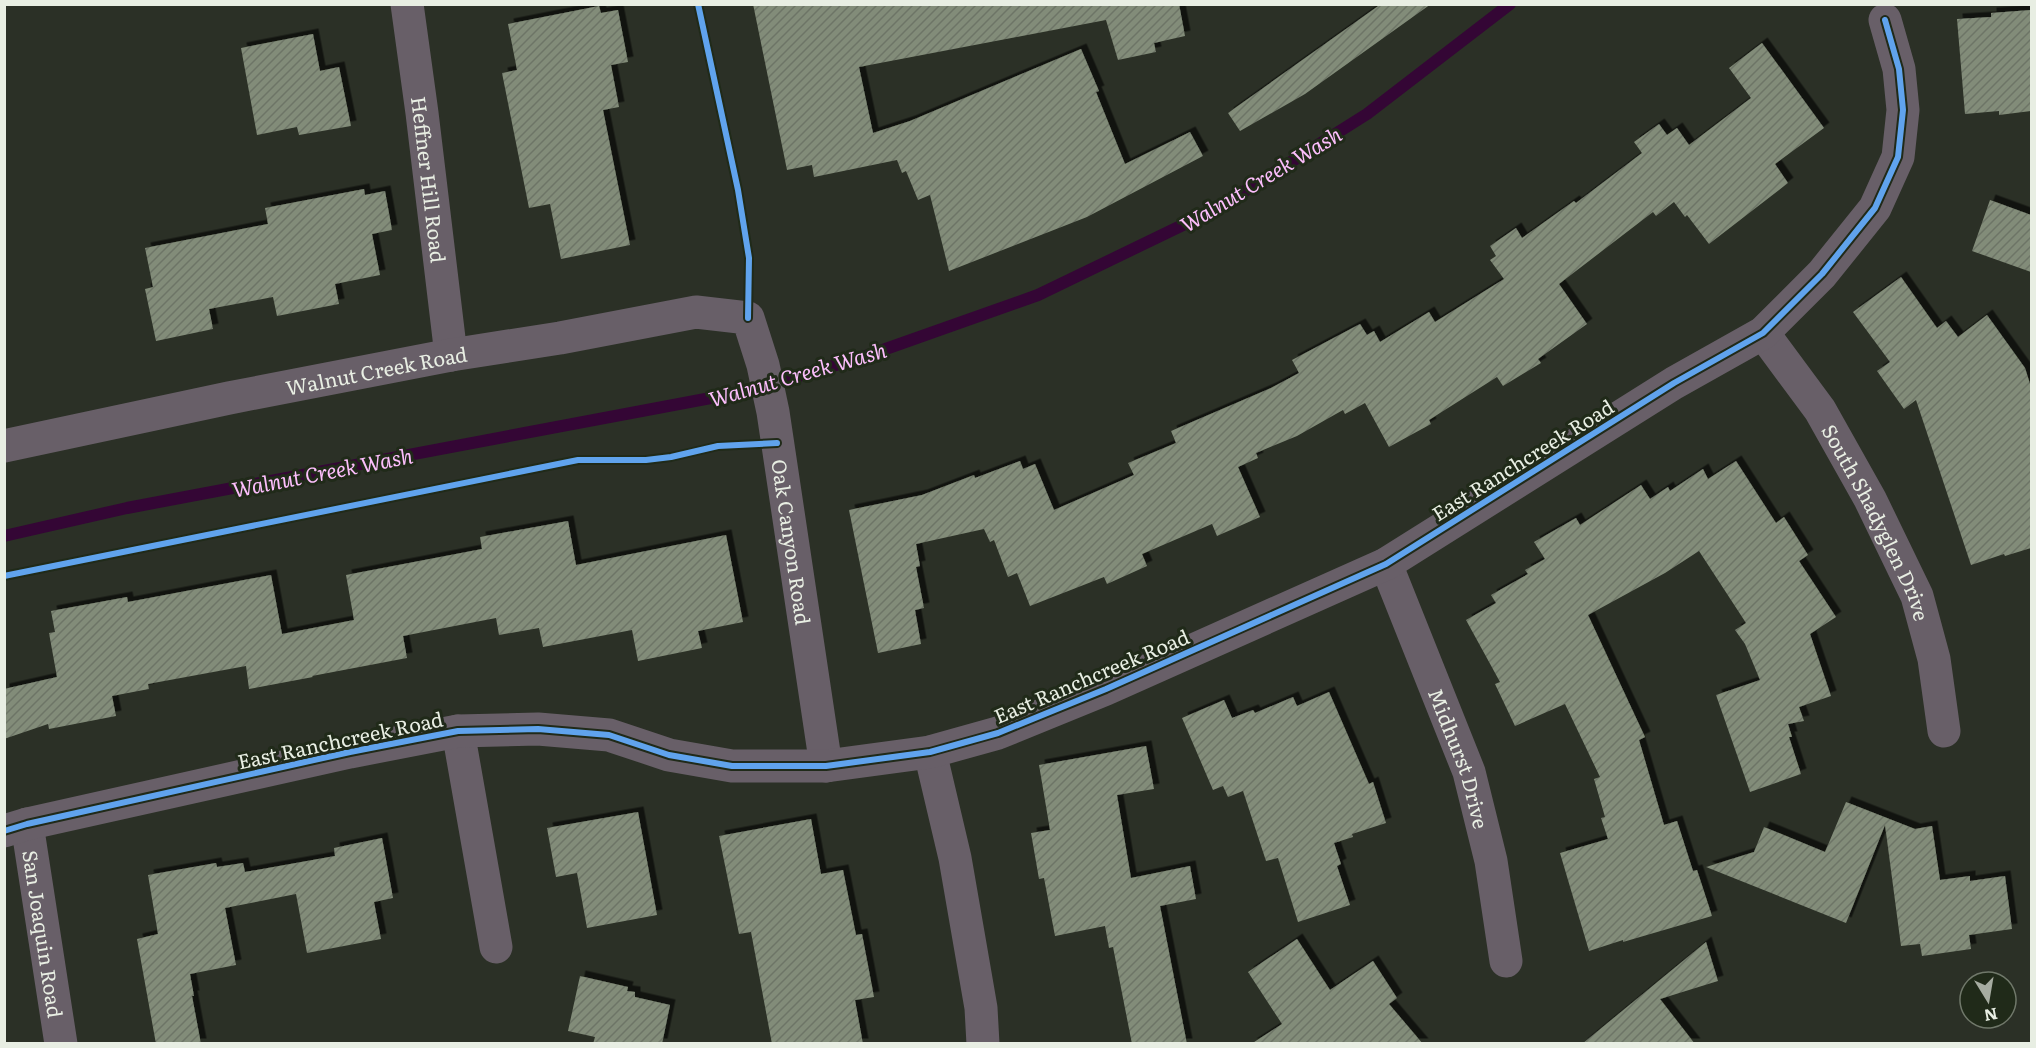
<svg xmlns="http://www.w3.org/2000/svg" width="2036" height="1048" viewBox="0 0 2036 1048" font-family="Literata,serif">
<style>
.lines{fill:none;stroke-linecap:round;stroke-linejoin:round}
.stream{stroke:#340635;stroke-width:12}
.building{fill:url(#building-hatch);filter:url(#shadow)}
.minor{stroke:#685f68;stroke-width:33}
.cycleway-casing{stroke:#202a19;stroke-width:10}
.cycleway{stroke:#60a3ed;stroke-width:6}
.labels{text-anchor:middle;dominant-baseline:central;stroke-width:6;stroke-linejoin:round;paint-order:stroke}
.street-label{font-size:20px;fill:#e8eee3;stroke:#202a19}
.water-label{font-size:21px;font-style:italic;fill:#fcbefc;stroke:#202a19}
</style>
<defs>
<pattern id="building-hatch" width="6" height="6" patternUnits="userSpaceOnUse" patternTransform="scale(1.5)"><rect width="6" height="6" fill="#828c79"/><path d="M-1 1l2-2M0 6l6-6M5 7l2-2" fill="none" stroke="#6d7466"/></pattern>
<filter id="shadow"><feDropShadow dx="5.5" dy="-5.5" stdDeviation="0" flood-color="#0009"/></filter>
</defs>
<rect width="100%" height="100%" fill="#2b3026"/>
<g class="lines">
<!-- stream -->
<path class="stream" d="M 4,536 L 127,508 L 748,391 L 863,357 L 1038,295 L 1218,208 L 1367,114 L 1510,4"/>
</g>
<!-- building -->
<path class="building" d="M 753,4 L 1179,4 L 1185,36 L 1154,43 L 1156,52 L 1118,60 L 1106,20 L 859,67 L 873,133 L 910,121 L 1081,49 L 1099,91 L 1096,92 L 1125,164 L 1190,132 L 1203,156 L 1087,217 L 949,271 L 930,195 L 918,200 L 906,171 L 902,173 L 897,160 L 814,177 L 812,165 L 787,170 Z
M 1381,4 L 1431,4 L 1305,94 L 1240,131 L 1228,113 Z
M 599,6 L 601,13 L 618,10 L 628,62 L 611,65 L 619,107 L 603,110 L 630,245 L 561,259 L 550,204 L 529,208 L 502,73 L 517,70 L 508,24 Z
M 2031,10 L 2031,111 L 1999,115 L 1999,111 L 1965,114 L 1957,19 L 1991,17 L 1991,13 Z
M 313,34 L 320,71 L 339,67 L 351,126 L 299,135 L 297,127 L 257,135 L 241,48 Z
M 1762,43 L 1824,128 L 1775,164 L 1788,183 L 1709,244 L 1687,215 L 1685,217 L 1674,202 L 1656,216 L 1653,212 L 1559,284 L 1587,324 L 1538,359 L 1541,363 L 1503,386 L 1497,377 L 1429,420 L 1431,424 L 1389,447 L 1365,403 L 1345,414 L 1343,410 L 1297,436 L 1256,453 L 1258,458 L 1238,467 L 1260,517 L 1217,536 L 1212,524 L 1142,554 L 1147,566 L 1107,584 L 1104,577 L 1030,606 L 1017,573 L 1008,577 L 994,540 L 990,542 L 984,529 L 916,544 L 920,566 L 916,567 L 924,608 L 915,610 L 921,644 L 878,653 L 849,510 L 922,495 L 974,475 L 975,478 L 1020,461 L 1023,469 L 1035,464 L 1054,510 L 1134,475 L 1128,463 L 1176,443 L 1171,431 L 1271,388 L 1299,373 L 1292,360 L 1360,324 L 1367,335 L 1374,331 L 1380,342 L 1429,312 L 1435,322 L 1504,279 L 1490,260 L 1496,256 L 1490,246 L 1516,228 L 1522,238 L 1574,201 L 1576,203 L 1642,153 L 1634,142 L 1659,124 L 1667,135 L 1677,128 L 1689,145 L 1751,98 L 1729,68 Z
M 364,189 L 365,195 L 385,191 L 392,230 L 372,234 L 380,275 L 335,284 L 339,304 L 277,316 L 273,297 L 209,309 L 213,329 L 156,341 L 145,289 L 153,287 L 145,248 L 268,224 L 265,208 Z
M 1990,200 L 2031,215 L 2031,272 L 1972,251 Z
M 1901,277 L 1937,328 L 1946,321 L 1958,337 L 1987,315 L 2025,368 L 2031,387 L 2031,548 L 2005,556 L 2004,554 L 1971,565 L 1916,400 L 1904,409 L 1877,371 L 1890,362 L 1853,312 Z
M 1736,461 L 1776,523 L 1784,517 L 1808,555 L 1799,561 L 1836,617 L 1810,634 L 1831,696 L 1799,707 L 1804,721 L 1788,724 L 1792,737 L 1789,737 L 1801,774 L 1750,792 L 1716,695 L 1760,680 L 1745,644 L 1735,630 L 1746,623 L 1699,551 L 1665,573 L 1588,615 L 1645,737 L 1639,740 L 1664,825 L 1677,821 L 1693,871 L 1697,870 L 1712,916 L 1623,942 L 1623,940 L 1589,951 L 1560,853 L 1608,839 L 1601,818 L 1605,817 L 1594,779 L 1600,777 L 1565,704 L 1515,726 L 1495,684 L 1500,682 L 1466,620 L 1496,603 L 1491,595 L 1528,574 L 1525,570 L 1545,559 L 1534,542 L 1576,518 L 1580,525 L 1641,485 L 1650,499 L 1668,487 L 1670,491 L 1703,469 L 1708,479 Z
M 568,521 L 576,565 L 726,535 L 743,622 L 698,631 L 702,648 L 638,661 L 632,630 L 543,647 L 539,628 L 499,635 L 496,618 L 403,636 L 407,658 L 312,676 L 313,677 L 249,689 L 246,666 L 148,684 L 149,689 L 112,696 L 116,716 L 49,729 L 48,724 L 4,739 L 4,689 L 57,677 L 49,633 L 55,632 L 51,611 L 127,597 L 128,602 L 271,575 L 282,634 L 354,620 L 346,575 L 482,549 L 480,537 Z
M 1329,692 L 1369,784 L 1373,782 L 1386,823 L 1352,834 L 1353,837 L 1334,843 L 1341,864 L 1337,866 L 1350,905 L 1298,922 L 1278,858 L 1266,861 L 1243,791 L 1228,797 L 1223,786 L 1213,790 L 1182,718 L 1224,700 L 1232,718 L 1253,710 L 1255,713 L 1293,697 L 1297,706 Z
M 1146,746 L 1154,789 L 1117,795 L 1131,878 L 1190,866 L 1196,899 L 1160,906 L 1187,1044 L 1132,1044 L 1113,947 L 1109,948 L 1105,926 L 1055,936 L 1044,878 L 1039,879 L 1031,833 L 1050,830 L 1039,765 Z
M 1846,802 L 1915,829 L 1932,826 L 1940,880 L 1970,876 L 1970,881 L 2005,876 L 2012,929 L 1969,935 L 1971,949 L 1922,956 L 1920,944 L 1901,946 L 1885,825 L 1846,923 L 1706,867 L 1754,852 L 1764,827 L 1825,852 Z
M 638,812 L 657,915 L 587,928 L 577,873 L 556,877 L 547,828 Z
M 811,819 L 821,874 L 843,870 L 856,935 L 862,934 L 874,997 L 855,1000 L 863,1044 L 772,1044 L 751,932 L 739,934 L 719,836 Z
M 382,838 L 393,898 L 374,902 L 381,939 L 307,953 L 296,894 L 225,908 L 236,965 L 190,974 L 194,996 L 192,996 L 201,1044 L 156,1044 L 137,939 L 158,934 L 148,875 L 216,863 L 217,867 L 243,863 L 245,872 L 335,856 L 334,848 Z
M 1297,939 L 1330,990 L 1373,961 L 1397,998 L 1389,1004 L 1423,1044 L 1251,1044 L 1282,1024 L 1248,972 Z
M 1706,942 L 1718,981 L 1660,999 L 1695,1044 L 1582,1044 Z
M 580,976 L 628,987 L 627,991 L 635,992 L 635,997 L 670,1005 L 662,1044 L 593,1044 L 595,1037 L 568,1031 Z"/>
<g class="lines">
<!-- minor -->
<g class="minor">
<path id="s1" d="M 407,4 L 422,113 L 451,355"/>
<path id="s2" d="M 1763,333 L 1820,410 L 1870,499 L 1917,596 L 1934,659 L 1944,731"/>
<path id="s3" d="M 4,446 L 229,398 L 451,355 L 560,338 L 696,312 L 748,318 L 763,365 L 773,412 L 826,766"/>
<path id="s4" d="M 1386,564 L 1469,772 L 1491,861 L 1506,961"/>
<path d="M 458,731 L 496,947"/>
<path d="M 930,752 L 955,858 L 981,1008 L 983,1044"/>
<path id="s5" d="M 27,824 L 61,1044"/>
<path d="M 4,831 L 27,824 L 350,752 L 458,731 L 538,729 L 609,735 L 669,755 L 732,766 L 826,766 L 930,752 L 998,733 L 1106,689 L 1386,564 L 1674,383 L 1763,333 L 1822,274 L 1875,208 L 1898,157 L 1903,110 L 1899,69 L 1885,20"/>
</g>
<defs>
<path id="cycleway" d="M 698,4 L 738,190 L 749,258 L 748,318
M 4,576 L 578,460 L 646,460 L 671,457 L 718,446 L 777,443
M 4,831 L 27,824 L 350,752 L 458,731 L 538,729 L 609,735 L 669,755 L 732,766 L 826,766 L 930,752 L 998,733 L 1106,689 L 1386,564 L 1674,383 L 1763,333 L 1822,274 L 1875,208 L 1898,157 L 1903,110 L 1899,69 L 1885,20"/>
</defs>
<!-- cycleway casing -->
<use href="#cycleway" class="cycleway-casing"/>
<!-- cycleway -->
<use href="#cycleway" class="cycleway"/>
</g>
<g class="labels">
<!-- street labels -->
<g class="street-label">
<text stroke="none"><textPath href="#s1" startOffset="177">Heffner Hill Road</textPath></text>
<text stroke="none"><textPath href="#s3" startOffset="380">Walnut Creek Road</textPath></text>
<text transform="translate(1522 459) rotate(-32)">East Ranchcreek Road</text>
<text stroke="none"><textPath href="#s2" startOffset="222">South Shadyglen Drive</textPath></text>
<text stroke="none"><textPath href="#s3" startOffset="986">Oak Canyon Road</textPath></text>
<text transform="translate(1091 675) rotate(-23)">East Ranchcreek Road</text>
<text transform="translate(340 739) rotate(-12)">East Ranchcreek Road</text>
<text stroke="none"><textPath href="#s4" startOffset="208">Midhurst Drive</textPath></text>
<text stroke="none"><textPath href="#s5" startOffset="111">San Joaquin Road</textPath></text>
</g>
<!-- water labels -->
<g class="water-label">
<text transform="translate(1260 178) rotate(-31)">Walnut Creek Wash</text>
<text transform="translate(797 373) rotate(-16)">Walnut Creek Wash</text>
<text transform="translate(322 471) rotate(-11)">Walnut Creek Wash</text>
</g>
</g>
<!-- border -->
<rect width="2036" height="1048" fill="none" stroke="#e8eee3" stroke-width="12"/>
<!-- north arrow -->
<g transform="translate(1988 1000) rotate(169)"><circle r="28" fill="#202a19" stroke="#70786a" stroke-width="1.5"/>
<path d="M0-4.5L10 22L0 15L-10 22Z" fill="#a6aca1"/>
<text y="-9" font-size="16" font-weight="bold" text-anchor="middle" fill="#e8eee3">N</text>
</g>
</svg>
